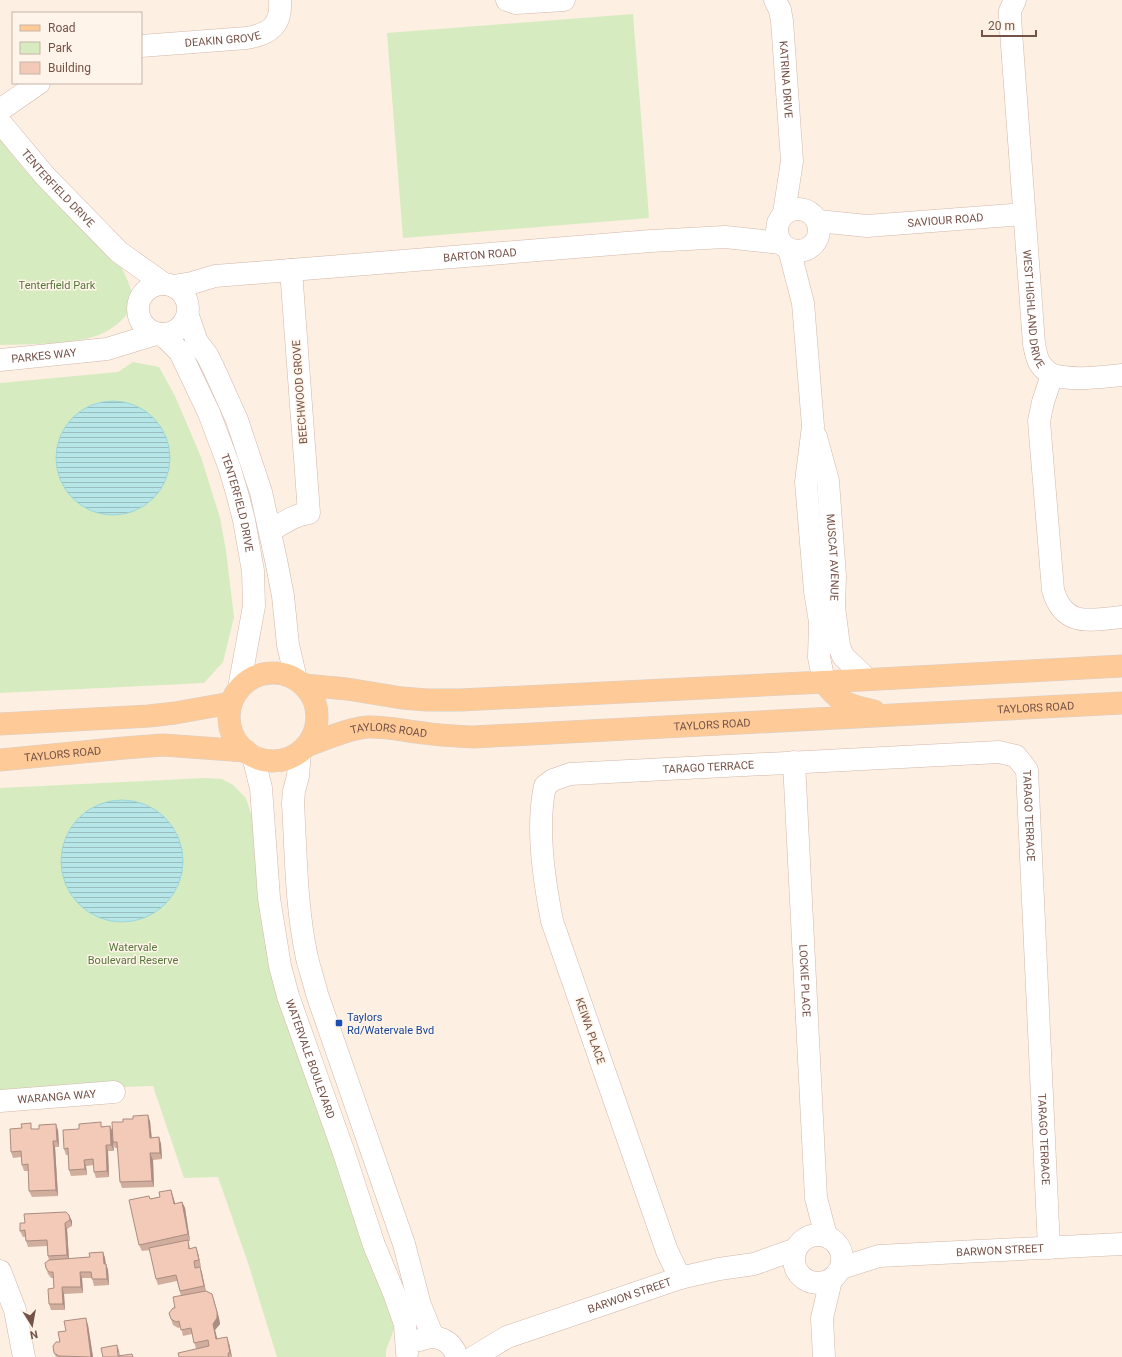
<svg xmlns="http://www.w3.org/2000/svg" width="1122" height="1357" viewBox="0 0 1122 1357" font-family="Roboto,sans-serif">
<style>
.green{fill:#d7ebc0}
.water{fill:url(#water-rules);stroke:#9cd7d9}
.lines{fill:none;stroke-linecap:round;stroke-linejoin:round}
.minor-casing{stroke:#d1b7ab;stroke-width:23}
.major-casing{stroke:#d8cfcb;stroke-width:23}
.minor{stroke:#fff;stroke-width:22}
.major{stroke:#fecb98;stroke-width:22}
.wall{fill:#d1ad9e}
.shaded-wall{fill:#aa8d81}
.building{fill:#f3c9b8;stroke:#aa8d81}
.transit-dot{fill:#1a4fb4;stroke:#fff4e9;stroke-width:1.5}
.labels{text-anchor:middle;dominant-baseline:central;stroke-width:3;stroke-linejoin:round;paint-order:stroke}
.street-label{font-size:11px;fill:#755247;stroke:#fff4e9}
.park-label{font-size:11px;fill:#55763c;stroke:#fff4e9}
.transit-label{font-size:11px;fill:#164399;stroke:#fff4e9;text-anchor:start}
</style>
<defs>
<pattern id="water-rules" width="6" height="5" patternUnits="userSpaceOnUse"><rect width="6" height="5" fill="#b6e6e7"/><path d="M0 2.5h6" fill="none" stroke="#99bdbd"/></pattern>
</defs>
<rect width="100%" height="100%" fill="#fdefe2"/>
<!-- green -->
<path class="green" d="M 633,14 L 649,218 L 403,238 L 387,33 Z
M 0,139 C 18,164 40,187 62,209 C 71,219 81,230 92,239 C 97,243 105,245 110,250 C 119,261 136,291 132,305 C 128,318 109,332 96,336 C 68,345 30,344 0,345 Z
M 133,362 L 159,367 L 175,396 L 201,457 L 220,518 L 226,551 L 234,617 L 223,662 L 204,683 L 0,693 L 0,383 L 118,372 Z
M 205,778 L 222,779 L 233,785 L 246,798 L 252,817 L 260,916 L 383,1286 L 395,1327 L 386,1350 L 386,1357 L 277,1357 L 248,1263 L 218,1177 L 184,1178 L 153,1086 L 0,1091 L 0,788 Z"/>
<!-- water -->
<path class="water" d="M56 458a57 57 0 1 1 114 0a57 57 0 1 1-114 0Z
M61 861a61 61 0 1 1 122 0a61 61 0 1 1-122 0Z"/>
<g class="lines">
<defs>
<g id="minor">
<path d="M 507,0 L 516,3 L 564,0"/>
<path id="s1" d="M 775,0 L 780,10 L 782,21 L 792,161 L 784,213"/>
<path id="s2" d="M 1015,0 L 1010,11 L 1010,18 L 1034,344 C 1037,359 1038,366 1052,375 L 1043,402 L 1039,421 L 1053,590 C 1064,628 1090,620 1122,617"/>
<path id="s3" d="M 141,46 L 247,38 C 270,34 282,25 280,0"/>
<path d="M 0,110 L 39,83"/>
<path id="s4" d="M 0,122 L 45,176 L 119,252 L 164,284"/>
<circle cx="798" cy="230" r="21"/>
<path id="s5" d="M 818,221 L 867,226 L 1024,214"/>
<path d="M 789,249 L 803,303 L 813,426 L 806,482 L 815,591 L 820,622 L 819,657 L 824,682"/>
<circle cx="163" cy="309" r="25"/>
<path id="s6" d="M 173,286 L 192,283 L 215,276 L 291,270 L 651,241 L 725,237 L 781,243"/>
<path d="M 188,316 L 197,342 L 207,355 L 214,369 L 237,420 L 261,492 L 276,560 L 283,596 L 288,645 L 296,679"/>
<path id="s7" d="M 160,334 L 166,338 L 180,352 L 209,413 L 229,466 L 237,493 L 244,520 L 253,571 L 254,606 L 239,688"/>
<path id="s8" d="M 0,360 L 107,349 L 156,334"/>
<path d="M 1052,375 C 1075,381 1099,377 1122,375"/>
<path id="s9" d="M 816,437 L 828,481 L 835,576 L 834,607 L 839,646 L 843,656 L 867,679"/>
<path d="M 270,531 C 283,523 294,515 309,513 L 291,270"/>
<path d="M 300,752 L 298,776 L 294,791 L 293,803 C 296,855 296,907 307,958 C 310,970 314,982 317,994 L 404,1244 L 420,1305 L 433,1337"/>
<path id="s10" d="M 253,756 L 261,788 L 269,898 L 280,966 L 288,996 L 344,1153 L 374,1245 L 394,1293 L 405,1324 L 407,1353"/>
<path id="s11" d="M 794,762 L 816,1198 L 826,1236"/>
<path id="s12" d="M 0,1101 L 114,1092"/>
<circle cx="818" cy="1259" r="24"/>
<path id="s13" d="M 841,1268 L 879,1256 L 1122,1244"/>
<path d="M 0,1271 L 15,1310 L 24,1357"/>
<path id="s14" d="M 680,1278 L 667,1251 L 552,921 C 544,879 536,828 545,786 L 553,780 L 570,774 L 999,752 L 1016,756 L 1027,770 L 1049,1248"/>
<path d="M 420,1340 C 436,1333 452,1340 457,1357"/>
<path id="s15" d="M 474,1357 L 507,1337 L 680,1278 L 719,1269 L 754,1264 L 796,1249"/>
<path d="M 824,1357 L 822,1318 L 831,1280"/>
</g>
<g id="major">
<circle cx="273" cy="717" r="44"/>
<path d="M 824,682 C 839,703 850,706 874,711"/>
<path d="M 304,685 L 347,689 L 402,698 L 427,700 L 461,700 L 824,682 L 1122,666"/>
<path d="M 0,724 L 149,716 L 175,713 L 231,703"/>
<path id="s16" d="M 306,746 C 326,739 346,729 367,727 C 386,726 405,731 424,733 C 441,736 457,736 473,737 L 1122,703"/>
<path id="s17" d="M 0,760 L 124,748 L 163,745 L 246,751"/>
</g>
</defs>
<!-- minor casing -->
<use href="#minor" class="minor-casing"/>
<!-- major casing -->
<use href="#major" class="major-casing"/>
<!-- minor -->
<use href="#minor" class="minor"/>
<!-- major -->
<use href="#major" class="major"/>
</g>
<!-- wall -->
<path class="wall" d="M 150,1121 L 152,1138 L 159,1137 L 161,1144 L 162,1159 L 153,1160 L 154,1187 L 122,1188 L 120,1182 L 118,1148 L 115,1148 L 113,1144 L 114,1151 L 108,1151 L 109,1177 L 96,1178 L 94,1172 L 94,1165 L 86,1166 L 87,1175 L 71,1176 L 69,1170 L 68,1155 L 66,1155 L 64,1149 L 103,1126 L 112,1130 Z
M 33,1129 L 58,1130 L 59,1147 L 55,1147 L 58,1196 L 32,1197 L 29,1191 L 28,1171 L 24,1171 L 22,1165 L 21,1157 L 13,1158 L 11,1152 Z
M 171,1190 L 175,1204 L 182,1202 L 185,1208 L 190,1241 L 188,1241 L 190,1248 L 198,1253 L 201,1267 L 196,1268 L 200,1267 L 202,1273 L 206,1291 L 212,1294 L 214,1300 L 219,1318 L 220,1324 L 215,1330 L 217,1339 L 229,1343 L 232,1357 L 179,1357 L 196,1349 L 192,1334 L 183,1336 L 181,1327 L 178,1328 L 173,1325 L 171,1319 L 181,1296 L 177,1281 L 158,1285 L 156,1279 L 150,1250 L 142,1251 L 139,1245 L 150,1199 L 160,1197 Z
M 66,1212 L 72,1221 L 72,1226 L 67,1229 L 69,1259 L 90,1257 L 103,1252 L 105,1258 L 106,1264 L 108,1270 L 109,1285 L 94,1286 L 92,1278 L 82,1278 L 83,1293 L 64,1294 L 65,1310 L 51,1310 L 49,1304 L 54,1288 L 53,1278 L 51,1278 L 48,1274 L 46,1268 L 49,1260 L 48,1256 L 47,1246 L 28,1247 L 26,1241 L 25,1237 L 23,1237 L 20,1231 L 25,1223 Z
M 88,1325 L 93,1357 L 56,1357 L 54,1353 L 66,1331 Z"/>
<!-- shaded-wall -->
<path class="shaded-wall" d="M 148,1115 L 150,1121 L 152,1144 L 150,1138 Z
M 56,1124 L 58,1130 L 59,1147 L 57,1141 Z
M 110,1126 L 113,1132 L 113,1142 L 114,1151 L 111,1145 Z
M 159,1137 L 161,1144 L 162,1159 L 160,1153 Z
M 53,1141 L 55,1147 L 58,1196 L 56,1190 Z
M 106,1145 L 108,1151 L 109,1177 L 107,1171 Z
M 150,1153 L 153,1160 L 154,1187 L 152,1181 Z
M 84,1160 L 86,1166 L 87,1175 L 85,1169 Z
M 171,1190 L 173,1196 L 177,1210 L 174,1204 Z
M 182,1202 L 185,1208 L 190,1241 L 188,1234 Z
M 69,1215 L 72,1221 L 72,1226 L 70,1220 Z
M 65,1223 L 67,1229 L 69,1261 L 67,1255 Z
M 196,1247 L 198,1253 L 201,1267 L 199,1260 Z
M 103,1252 L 105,1258 L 106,1270 L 104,1264 Z
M 106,1264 L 108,1270 L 109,1285 L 107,1279 Z
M 200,1267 L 202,1273 L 206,1293 L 204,1286 Z
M 80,1272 L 82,1278 L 83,1293 L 81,1287 Z
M 62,1287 L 64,1294 L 65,1310 L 63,1304 Z
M 212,1294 L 219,1318 L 220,1324 L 215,1330 L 219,1345 L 216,1339 L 213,1324 Z
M 86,1318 L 88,1325 L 93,1357 L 91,1357 Z
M 227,1337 L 229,1343 L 232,1357 L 230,1353 Z
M 117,1345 L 119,1351 L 120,1357 L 119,1357 Z"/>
<!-- building -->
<path class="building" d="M 148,1115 L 150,1138 L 159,1137 L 160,1153 L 150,1153 L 152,1181 L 120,1182 L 117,1142 L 113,1142 L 112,1122 L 123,1122 L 123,1119 L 133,1119 L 133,1116 Z
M 101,1122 L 101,1127 L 110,1126 L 111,1145 L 106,1145 L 107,1171 L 94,1172 L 93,1159 L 84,1160 L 85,1169 L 69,1170 L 68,1148 L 64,1149 L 63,1130 L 79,1129 L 79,1124 Z
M 31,1123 L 31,1129 L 39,1129 L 39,1125 L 56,1124 L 57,1141 L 53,1141 L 56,1190 L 29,1191 L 28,1164 L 22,1165 L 21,1151 L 11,1152 L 10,1129 L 22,1128 L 21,1124 Z
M 171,1190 L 174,1204 L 182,1202 L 188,1234 L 139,1245 L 129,1200 L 149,1196 L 150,1199 L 160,1197 L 159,1192 Z
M 66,1212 L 69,1215 L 70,1220 L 65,1223 L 67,1255 L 48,1256 L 47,1240 L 26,1241 L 25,1230 L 20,1231 L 20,1223 L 25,1223 L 24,1214 Z
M 188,1240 L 189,1249 L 196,1247 L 199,1260 L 194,1261 L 195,1268 L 200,1267 L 204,1286 L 180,1291 L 176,1275 L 156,1279 L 149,1248 Z
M 103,1252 L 104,1264 L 106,1264 L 107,1279 L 92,1279 L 91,1272 L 80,1272 L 81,1287 L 62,1287 L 63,1304 L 49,1304 L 48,1289 L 54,1288 L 53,1272 L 49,1272 L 46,1268 L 45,1263 L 49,1260 L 90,1257 L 89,1253 Z
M 206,1291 L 212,1294 L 217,1312 L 217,1318 L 213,1324 L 216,1339 L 227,1337 L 230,1353 L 228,1353 L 229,1357 L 179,1357 L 178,1353 L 209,1346 L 208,1340 L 194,1343 L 191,1328 L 181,1330 L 179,1321 L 176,1322 L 171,1319 L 169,1313 L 173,1308 L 175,1308 L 173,1297 Z
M 86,1318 L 91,1357 L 59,1356 L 54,1353 L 53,1346 L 56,1342 L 60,1342 L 58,1332 L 66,1331 L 64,1321 Z
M 117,1345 L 118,1356 L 132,1354 L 133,1357 L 103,1357 L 101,1348 Z"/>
<!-- markers -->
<rect class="transit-dot" x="335" y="1019" width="8" height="8" rx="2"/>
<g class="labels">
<!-- street labels -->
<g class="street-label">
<text stroke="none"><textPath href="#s3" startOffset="82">DEAKIN GROVE</textPath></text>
<text stroke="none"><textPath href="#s1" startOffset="81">KATRINA DRIVE</textPath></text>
<text stroke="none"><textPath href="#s4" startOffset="88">TENTERFIELD DRIVE</textPath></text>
<text stroke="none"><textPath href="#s5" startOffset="128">SAVIOUR ROAD</textPath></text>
<text stroke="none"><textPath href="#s6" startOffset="309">BARTON ROAD</textPath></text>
<text stroke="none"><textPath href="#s2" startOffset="311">WEST HIGHLAND DRIVE</textPath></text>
<text stroke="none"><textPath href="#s8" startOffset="44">PARKES WAY</textPath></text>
<text transform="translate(300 392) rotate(-94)">BEECHWOOD GROVE</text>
<text stroke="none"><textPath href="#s7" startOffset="189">TENTERFIELD DRIVE</textPath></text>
<text stroke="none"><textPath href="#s9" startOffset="122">MUSCAT AVENUE</textPath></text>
<text stroke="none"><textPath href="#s16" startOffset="734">TAYLORS ROAD</textPath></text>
<text stroke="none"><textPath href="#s16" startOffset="410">TAYLORS ROAD</textPath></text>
<text stroke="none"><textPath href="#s16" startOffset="86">TAYLORS ROAD</textPath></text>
<text stroke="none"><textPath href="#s17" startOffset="63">TAYLORS ROAD</textPath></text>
<text stroke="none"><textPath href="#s14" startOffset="682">TARAGO TERRACE</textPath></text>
<text stroke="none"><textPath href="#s14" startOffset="1054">TARAGO TERRACE</textPath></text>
<text stroke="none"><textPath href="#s11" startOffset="219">LOCKIE PLACE</textPath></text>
<text transform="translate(590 1031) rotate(71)">KEIWA PLACE</text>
<text stroke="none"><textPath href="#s10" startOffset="310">WATERVALE BOULEVARD</textPath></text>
<text stroke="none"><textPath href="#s12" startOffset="57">WARANGA WAY</textPath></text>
<text stroke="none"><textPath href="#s14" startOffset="1378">TARAGO TERRACE</textPath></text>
<text stroke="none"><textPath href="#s13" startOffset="161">BARWON STREET</textPath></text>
<text stroke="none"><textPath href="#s15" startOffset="168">BARWON STREET</textPath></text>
</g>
<!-- park labels -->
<g class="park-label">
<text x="57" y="285">Tenterfield Park</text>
<text x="133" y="947">Watervale<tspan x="133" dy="13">Boulevard Reserve</tspan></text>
</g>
<!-- transit labels -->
<g class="transit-label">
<text x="347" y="1017">Taylors<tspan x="347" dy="13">Rd/Watervale Bvd</tspan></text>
</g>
</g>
<!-- legend -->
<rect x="12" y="12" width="130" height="72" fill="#fff4e9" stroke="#c8b3a8"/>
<rect x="20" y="25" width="20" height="6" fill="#fecb98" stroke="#c8b3a8"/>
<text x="48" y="32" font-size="12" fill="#755247">Road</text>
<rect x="20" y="42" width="20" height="12" fill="#d7ebc0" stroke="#c8b3a8"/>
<text x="48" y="52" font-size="12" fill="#755247">Park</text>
<rect x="20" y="62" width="20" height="12" fill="#f3c9b8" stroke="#c8b3a8"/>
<text x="48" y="72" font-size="12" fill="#755247">Building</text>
<!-- north arrow -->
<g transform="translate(32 1325) rotate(169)" stroke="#fff4e9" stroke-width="3" paint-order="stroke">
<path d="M0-3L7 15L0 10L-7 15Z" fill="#755247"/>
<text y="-6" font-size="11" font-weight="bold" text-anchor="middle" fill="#755247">N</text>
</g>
<!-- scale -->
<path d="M982 30v6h54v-6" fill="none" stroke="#755247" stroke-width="2"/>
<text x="988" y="30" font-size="12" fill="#755247" stroke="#fff4e9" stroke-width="3" paint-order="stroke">20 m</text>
</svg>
